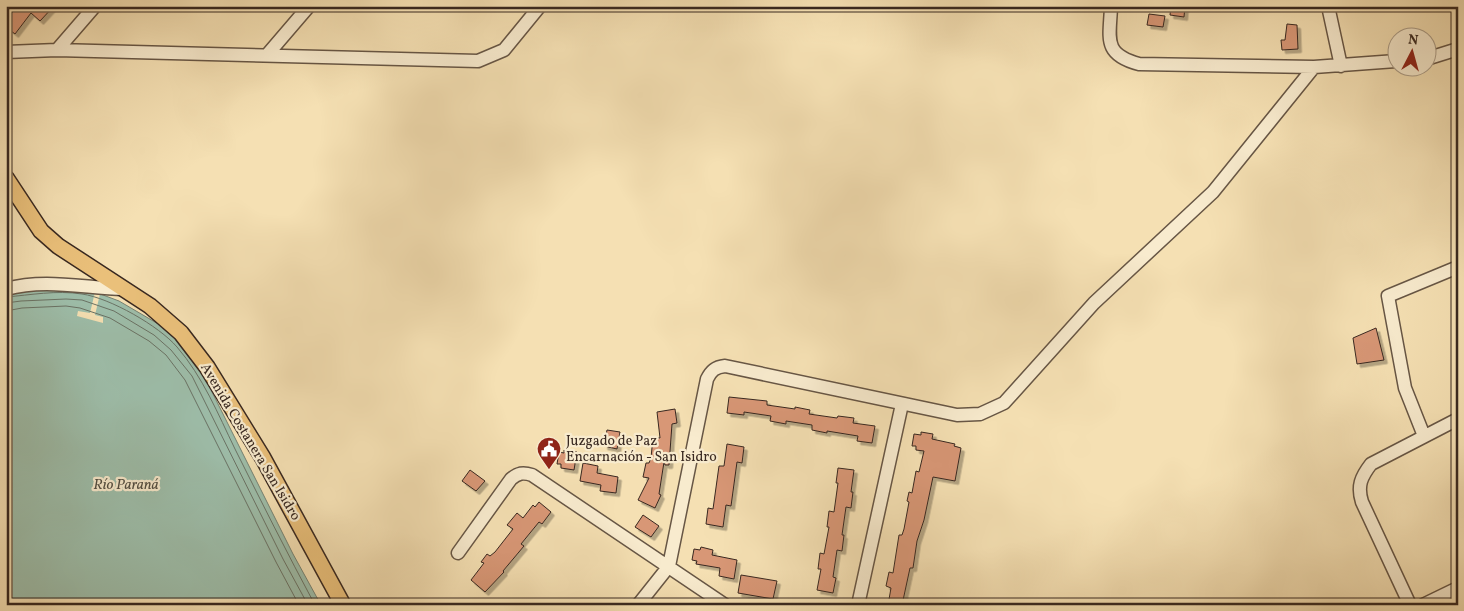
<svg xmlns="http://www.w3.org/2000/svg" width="1464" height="611" viewBox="0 0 1464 611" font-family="Vollkorn,serif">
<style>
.water{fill:#9dbda9;stroke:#758172}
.pier{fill:#f5e0b3}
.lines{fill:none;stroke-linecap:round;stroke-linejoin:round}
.shore{stroke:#6a7264;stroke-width:1}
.building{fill:#d89776;stroke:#382820;filter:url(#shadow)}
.minor-casing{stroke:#675645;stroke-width:15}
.major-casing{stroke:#382820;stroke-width:18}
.minor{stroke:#f8ebce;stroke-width:12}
.major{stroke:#eac07a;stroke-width:15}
.labels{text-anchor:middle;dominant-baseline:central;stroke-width:4.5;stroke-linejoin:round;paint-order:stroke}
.poi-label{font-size:14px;fill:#382820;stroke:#f8ebce;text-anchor:start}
.street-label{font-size:14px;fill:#382820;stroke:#f8ebce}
.water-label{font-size:15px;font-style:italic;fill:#514d42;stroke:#f8ebce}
</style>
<defs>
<filter id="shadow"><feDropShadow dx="3.5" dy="3.5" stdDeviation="0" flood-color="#0004"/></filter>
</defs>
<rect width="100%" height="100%" fill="#f5e0b3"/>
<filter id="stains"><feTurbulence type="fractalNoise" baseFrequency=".004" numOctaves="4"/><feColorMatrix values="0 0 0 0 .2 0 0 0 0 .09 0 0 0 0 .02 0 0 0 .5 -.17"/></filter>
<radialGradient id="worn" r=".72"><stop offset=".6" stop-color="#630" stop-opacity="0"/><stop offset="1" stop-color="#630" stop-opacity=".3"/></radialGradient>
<!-- water -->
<path class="water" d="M 43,288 L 95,292 L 119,301 L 160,325 L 179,342 L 201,370 L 293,554 L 321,605 L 6,605 L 6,293 Z"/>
<!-- pier -->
<path class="pier" d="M 95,292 L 100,294 L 95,315 L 103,317 L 103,323 L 77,316 L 78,311 L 90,313 Z"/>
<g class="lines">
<!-- shore -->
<path class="shore" d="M 6,297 C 31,295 56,290 82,294 C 110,298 159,326 177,347 C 203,377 218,414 235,449 C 261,501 287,553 315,605
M 6,303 L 21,301 L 66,299 L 82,300 L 114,311 L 154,335 L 171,350 L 192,376 L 283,559 L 308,605
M 6,311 L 22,308 L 66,306 L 80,308 L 110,318 L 149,341 L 166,355 L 185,380 L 276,562 L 299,605"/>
</g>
<!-- building -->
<path class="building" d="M 17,6 L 54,6 L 40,21 L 31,13 L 15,34 L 6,27 L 6,21 Z
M 1171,6 L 1185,6 L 1184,17 L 1170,15 Z
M 1149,14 L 1165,16 L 1163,27 L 1147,25 Z
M 1287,24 L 1297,25 L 1298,49 L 1282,50 L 1281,40 L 1285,40 Z
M 1376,328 L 1384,360 L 1357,364 L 1353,338 Z
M 729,397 L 767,401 L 767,405 L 795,409 L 795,407 L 810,410 L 809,414 L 837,418 L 838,416 L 854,418 L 853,423 L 875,426 L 872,443 L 857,441 L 858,436 L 827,431 L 827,433 L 812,430 L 812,425 L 786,421 L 786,424 L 770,421 L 771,416 L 744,412 L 744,415 L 727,413 Z
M 675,409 L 677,423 L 672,424 L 669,465 L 665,465 L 664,462 L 659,494 L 661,495 L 655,508 L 638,500 L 649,478 L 643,477 L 646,463 L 649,463 L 651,458 L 653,437 L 660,438 L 657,412 Z
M 607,430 L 620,432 L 617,449 L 604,446 Z
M 921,432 L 933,434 L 932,439 L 955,444 L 954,446 L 961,448 L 955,481 L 933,477 L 924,520 L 917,541 L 913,568 L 910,568 L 902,605 L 888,605 L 891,588 L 886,586 L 889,572 L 893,573 L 899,535 L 902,535 L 904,529 L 909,502 L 907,501 L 909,492 L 912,493 L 916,471 L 919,472 L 924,451 L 916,450 L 916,446 L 912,446 L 914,434 L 921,435 Z
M 727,444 L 744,447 L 742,463 L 737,462 L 731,506 L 726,505 L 723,527 L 706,524 L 708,508 L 713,509 L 719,466 L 724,466 Z
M 564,450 L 577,452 L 574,470 L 561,468 L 561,464 L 557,464 L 559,452 L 564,453 Z
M 583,463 L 598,466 L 597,473 L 618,477 L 616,493 L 600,491 L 601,485 L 580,481 Z
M 838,468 L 854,470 L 851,492 L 853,492 L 851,508 L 846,507 L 842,535 L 844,535 L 842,551 L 837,550 L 833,577 L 836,578 L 833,593 L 817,590 L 821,569 L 818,569 L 820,553 L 824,554 L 829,527 L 827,527 L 829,511 L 834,512 L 838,483 L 836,483 Z
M 470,470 L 485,481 L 476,491 L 462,481 Z
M 539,502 L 551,512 L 542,524 L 539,522 L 521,544 L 524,546 L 503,571 L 504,572 L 485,592 L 471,580 L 484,563 L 481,562 L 487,554 L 490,556 L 495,552 L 513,529 L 507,525 L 517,513 L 523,518 L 533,505 L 535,507 Z
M 643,515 L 659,526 L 651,537 L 635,527 Z
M 701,547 L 713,550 L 712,555 L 737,560 L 734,579 L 719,576 L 720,568 L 696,564 L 697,561 L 692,560 L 694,549 L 700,550 Z
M 741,575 L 777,581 L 773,599 L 738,593 Z"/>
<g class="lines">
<defs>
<path id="minor" d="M 1111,6 C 1110,38 1102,54 1139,64 L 1314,67 L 1396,61
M 1328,6 L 1341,66
M 57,50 L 95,6
M 6,52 L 57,50 L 478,61 L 504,50 L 540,6
M 267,55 L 309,6
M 1426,59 L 1458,49
M 6,289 C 45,278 84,288 123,289
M 1424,436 L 1405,388 L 1388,296 L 1458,267
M 458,553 L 511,479 C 518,473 523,472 532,475 L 725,605
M 638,605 L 669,566 L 707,379 C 711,371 715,367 725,366 L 957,415 L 980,414 L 1004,403 L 1094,303 L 1213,192 L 1314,67
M 858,605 L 902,404
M 1410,605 L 1362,502 C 1357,486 1361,477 1371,464 L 1458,419
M 1423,605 L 1458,588"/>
<path id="major" d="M 6,178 L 41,231 L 58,246 L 150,306 L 181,333 L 207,367 L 263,458 L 343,605"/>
</defs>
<!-- minor casing -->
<use href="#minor" class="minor-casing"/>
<!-- major casing -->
<use href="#major" class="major-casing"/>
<!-- minor -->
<use href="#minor" class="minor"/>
<!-- major -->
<use href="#major" class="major"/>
</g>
<!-- icons -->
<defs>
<symbol id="civic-pin" viewBox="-11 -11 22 30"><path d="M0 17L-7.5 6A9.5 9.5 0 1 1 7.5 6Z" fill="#8f2418" stroke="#f8ebce"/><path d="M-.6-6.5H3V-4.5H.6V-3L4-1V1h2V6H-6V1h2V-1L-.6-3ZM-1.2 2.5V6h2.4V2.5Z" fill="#fff"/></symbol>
</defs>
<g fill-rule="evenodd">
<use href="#civic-pin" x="535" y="435" width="28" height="38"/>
</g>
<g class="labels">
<!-- poi labels -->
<g class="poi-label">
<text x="566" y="441">Juzgado de Paz<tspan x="566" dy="16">Encarnación - San Isidro</tspan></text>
</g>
<!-- street labels -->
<g class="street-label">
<text transform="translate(250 442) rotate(59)">Avenida Costanera San Isidro</text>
</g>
<!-- water labels -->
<g class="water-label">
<text x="126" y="485">Río Paraná</text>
</g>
</g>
<!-- margin -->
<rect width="1464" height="611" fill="none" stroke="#f5e0b3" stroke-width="25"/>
<rect x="8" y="8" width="1449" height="596" fill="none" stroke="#382820" stroke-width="2.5"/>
<rect x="12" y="12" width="1439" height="586" fill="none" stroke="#382820"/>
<!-- north arrow -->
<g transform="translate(1412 52) rotate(6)"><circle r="24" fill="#f8ebce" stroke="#ab9d88"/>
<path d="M0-4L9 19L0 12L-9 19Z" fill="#8f2418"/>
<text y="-8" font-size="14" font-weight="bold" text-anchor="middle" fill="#382820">N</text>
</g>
<rect width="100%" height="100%" filter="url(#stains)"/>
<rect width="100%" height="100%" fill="url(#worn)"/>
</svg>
